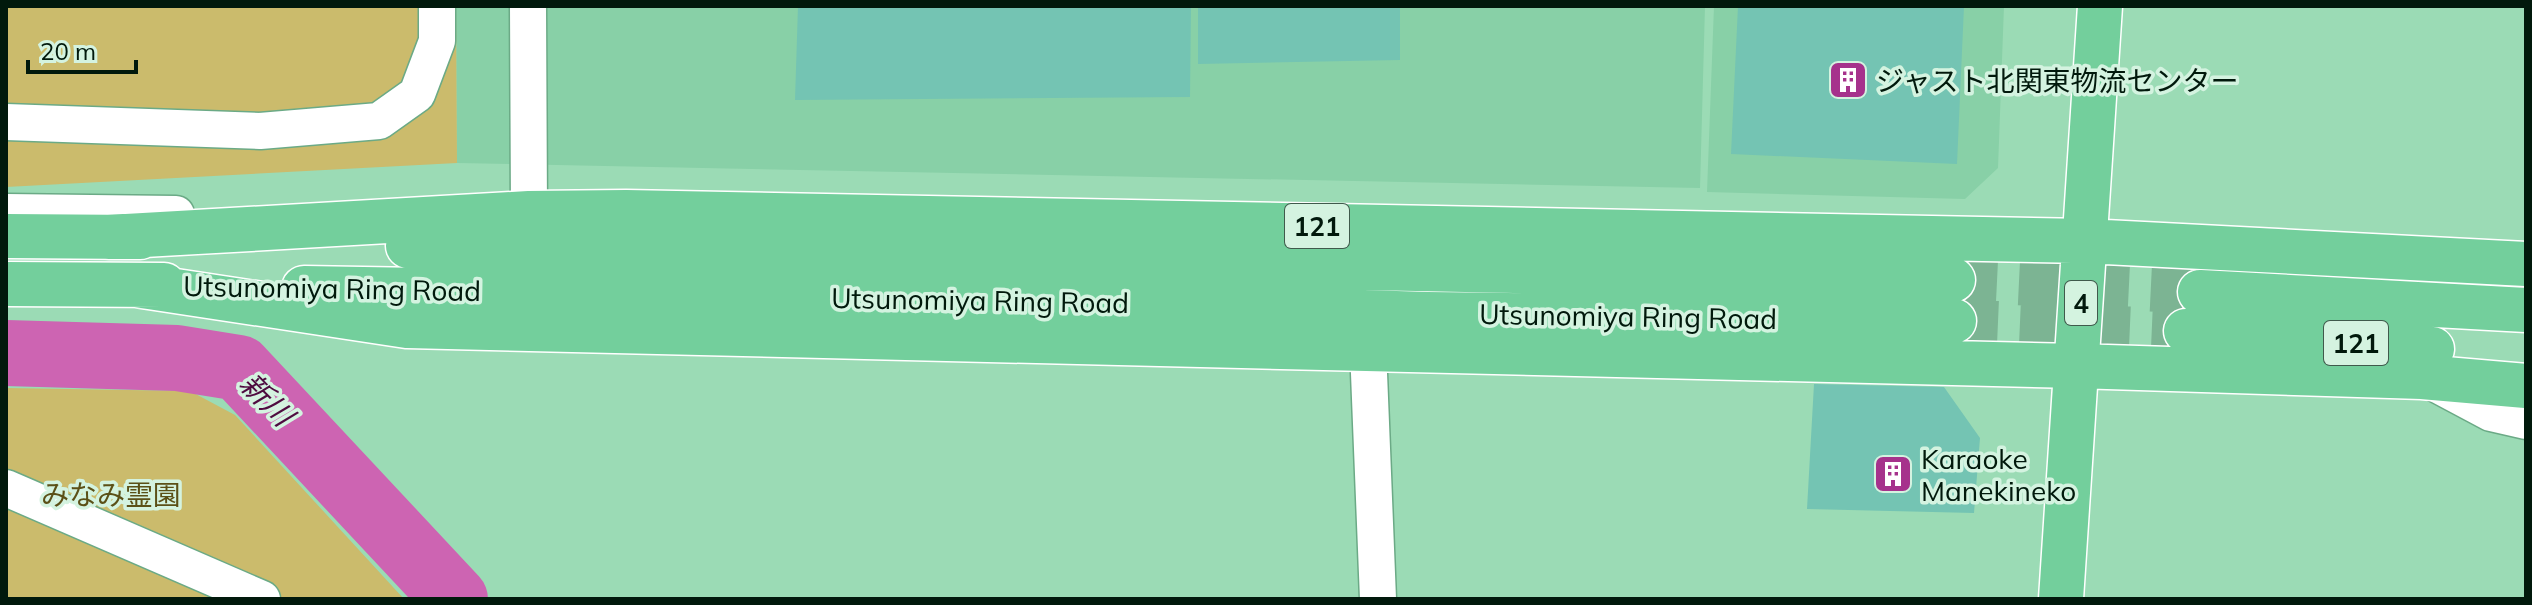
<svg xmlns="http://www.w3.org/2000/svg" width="2532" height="605" viewBox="0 0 2532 605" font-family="Mulish,'Noto Sans JP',sans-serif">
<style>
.built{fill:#88d0a7}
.green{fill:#cbbb6c}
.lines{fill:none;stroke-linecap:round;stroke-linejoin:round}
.river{stroke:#cd64b2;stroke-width:66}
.building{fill:#74c4b3}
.highway-tunnel{stroke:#7cb493;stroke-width:44;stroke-dasharray:44 22;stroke-linecap:butt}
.minor-casing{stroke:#6baa86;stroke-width:39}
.highway-casing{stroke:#fff;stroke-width:47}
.minor{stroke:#fff;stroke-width:36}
.highway{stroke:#73cf9c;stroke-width:44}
.labels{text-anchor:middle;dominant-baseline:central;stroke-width:7;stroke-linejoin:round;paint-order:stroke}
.shield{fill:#d4f3e0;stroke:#405a4c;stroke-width:2}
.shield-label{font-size:26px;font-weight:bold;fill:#01190c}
.poi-label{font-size:28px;fill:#01190c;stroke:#d4f3e0;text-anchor:start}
.street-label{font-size:28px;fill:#01190c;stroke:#d4f3e0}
.park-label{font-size:28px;fill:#5b5017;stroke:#d4f3e0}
.water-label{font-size:30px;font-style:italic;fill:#4f0b40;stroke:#d4f3e0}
</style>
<rect width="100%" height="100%" fill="#9bdbb5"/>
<!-- built -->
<path class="built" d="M 456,6 L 1705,6 L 1700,188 L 457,163 Z
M 1714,6 L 2004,6 L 1998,168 L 1965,199 L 1707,192 Z"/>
<!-- green -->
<path class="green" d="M 6,6 L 456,6 L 457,163 L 6,187 Z
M 6,388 L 190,391 L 235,415 L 404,599 L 6,599 Z"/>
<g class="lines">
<!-- river -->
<path class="river" d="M 6,353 L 177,358 L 239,368 L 455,599"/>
</g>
<!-- building -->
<path class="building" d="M 798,6 L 1191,6 L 1190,97 L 795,100 Z
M 1198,6 L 1400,6 L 1400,60 L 1198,64 Z
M 1738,6 L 1964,6 L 1957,164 L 1731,154 Z
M 1814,384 L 1944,387 L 1980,438 L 1974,513 L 1807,509 Z"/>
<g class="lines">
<!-- highway-tunnel -->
<path class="highway-tunnel" d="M 1953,280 L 2200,292
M 1954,321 L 2186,331"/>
<defs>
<path id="minor" d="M 6,122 L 260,131 L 379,121 L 417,94 L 437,41 L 437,6
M 6,212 L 176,214
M 504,213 L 529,213 L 528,6
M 1368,348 L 1378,599
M 2429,380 L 2491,413 L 2526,421
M 6,488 L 262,599"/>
<path id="highway" d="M 6,236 L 140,237
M 109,237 L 529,213 L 626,212 L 2086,241 L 2526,264
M 408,246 L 809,253 L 1172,264 L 1953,280
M 6,284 L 164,285
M 136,285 L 407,326 L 2076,366 L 2422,377 L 2526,386
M 304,288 L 961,299 L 1427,314 L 1954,321
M 2200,292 L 2526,310
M 2186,331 L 2432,349
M 2061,599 L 2100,6"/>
</defs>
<!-- minor casing -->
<use href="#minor" class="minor-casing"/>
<!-- highway casing -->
<use href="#highway" class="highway-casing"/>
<!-- minor -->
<use href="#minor" class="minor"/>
<!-- highway -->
<use href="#highway" class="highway"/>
</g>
<!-- icons -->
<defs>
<symbol id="building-square" viewBox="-11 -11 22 22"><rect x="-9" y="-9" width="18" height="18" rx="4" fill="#a6328c" stroke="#d4f3e0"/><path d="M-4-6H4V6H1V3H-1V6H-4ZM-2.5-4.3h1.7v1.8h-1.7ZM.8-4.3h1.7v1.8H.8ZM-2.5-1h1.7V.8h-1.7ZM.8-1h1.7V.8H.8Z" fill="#fff"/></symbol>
</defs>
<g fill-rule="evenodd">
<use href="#building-square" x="1826" y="58" width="44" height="44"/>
<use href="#building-square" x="1871" y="452" width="44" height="44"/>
</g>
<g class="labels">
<!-- shield labels -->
<g class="shield">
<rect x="1285" y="204" width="64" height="44" rx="6"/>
<rect x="2065" y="281" width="32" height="44" rx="6"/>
<rect x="2324" y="321" width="64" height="44" rx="6"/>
</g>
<g class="shield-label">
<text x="1317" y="226">121</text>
<text x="2081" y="303">4</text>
<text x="2356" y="343">121</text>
</g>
<!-- poi labels -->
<g class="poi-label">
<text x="1876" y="80">ジャスト北関東物流センター</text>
<text x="1921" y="458">Karaoke<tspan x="1921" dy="32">Manekineko</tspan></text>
</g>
<!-- street labels -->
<g class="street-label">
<text transform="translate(332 288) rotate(1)">Utsunomiya Ring Road</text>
<text transform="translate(980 300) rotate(1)">Utsunomiya Ring Road</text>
<text transform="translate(1628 316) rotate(1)">Utsunomiya Ring Road</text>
</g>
<!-- park labels -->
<g class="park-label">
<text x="111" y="494">みなみ霊園</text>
</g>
<!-- water labels -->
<g class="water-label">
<text transform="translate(267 399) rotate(45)">新川</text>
</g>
</g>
<!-- border -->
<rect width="2532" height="605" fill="none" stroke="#01190c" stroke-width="16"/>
<!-- scale -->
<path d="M28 60v12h108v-12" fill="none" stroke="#01190c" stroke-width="4"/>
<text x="40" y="60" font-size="24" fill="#01190c" stroke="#d4f3e0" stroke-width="6" paint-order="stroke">20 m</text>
</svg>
